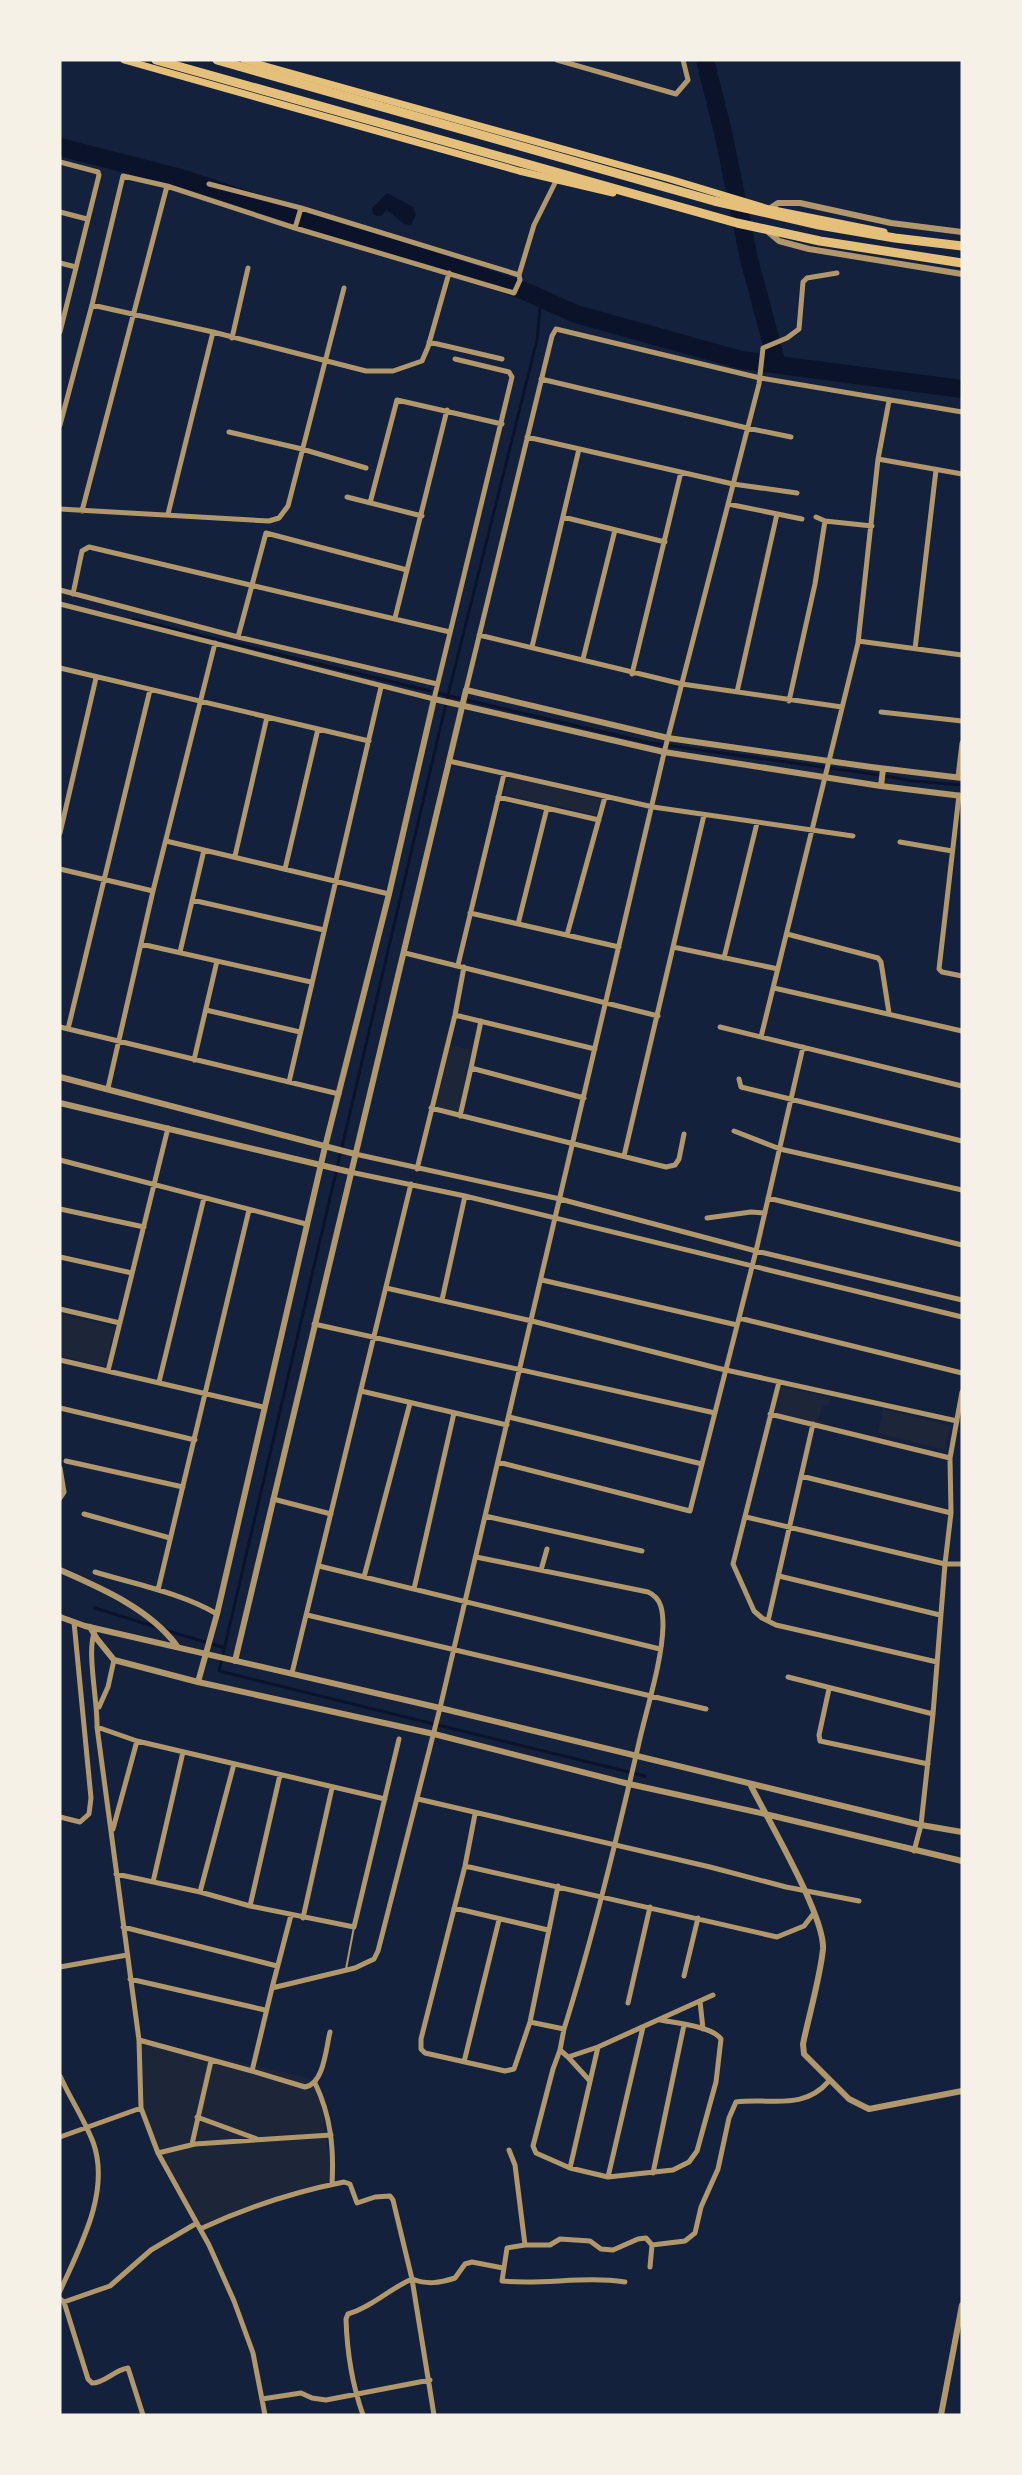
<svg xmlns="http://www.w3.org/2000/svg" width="1022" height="2475" viewBox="0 0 1022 2475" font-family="'Nunito Sans',sans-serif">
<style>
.green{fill:#1d2539}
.water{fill:#0b132b}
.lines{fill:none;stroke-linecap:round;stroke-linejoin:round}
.stream{stroke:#0b132b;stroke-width:3}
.river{stroke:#0b132b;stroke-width:18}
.service{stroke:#b1986c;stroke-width:2}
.minor{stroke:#b1986c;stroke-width:5}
.tertiary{stroke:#b1986c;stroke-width:6}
.secondary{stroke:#e5c07b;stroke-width:7}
.motorway{stroke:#e5c07b;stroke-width:9}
</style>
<rect width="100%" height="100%" fill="#14213d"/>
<!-- green -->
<path class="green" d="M 509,775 L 601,800 L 596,815 L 504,794 Z
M 445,1045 L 471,1049 L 458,1114 L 434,1107 Z
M 60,1314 L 115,1327 L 105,1367 L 60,1356 Z
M 780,1386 L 831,1398 L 829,1406 L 823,1404 L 818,1420 L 825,1422 L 824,1424 L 774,1412 Z
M 883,1409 L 950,1426 L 945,1450 L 878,1433 Z
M 139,2040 L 318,2080 L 332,2180 L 209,2222 L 197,2223 L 158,2153 L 141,2108 Z"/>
<!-- water -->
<path class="water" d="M 387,193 L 413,207 L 416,215 L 411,225 L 404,224 L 387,210 L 381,216 L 373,215 L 372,208 Z"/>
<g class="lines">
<!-- stream -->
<path class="stream" d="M 541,298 L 537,340 L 448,695 L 219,1671 L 645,1776
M 133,619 L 430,691
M 437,693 L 650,743 L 880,775 L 913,781 L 962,785
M 95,1608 L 156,1627
M 165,1630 L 225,1648"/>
<!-- river -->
<path class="river" d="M 705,60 L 723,132 L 749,259 L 777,364
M 60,147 L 181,178 L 522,290 L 576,314 L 741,360 L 962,389"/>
<!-- service -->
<path class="service" d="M 346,1969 L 354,1927"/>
<!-- minor -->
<path class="minor" d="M 557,60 L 676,94 L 688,80 L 683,60
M 60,162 L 98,172 L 99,175 L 60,332
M 209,184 L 301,208
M 60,212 L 87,219
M 295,228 L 301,208 L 519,275
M 60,263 L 76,267
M 92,305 L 213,332 L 366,371 L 393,371 L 422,361 L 428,347 L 449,273
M 232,338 L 248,268
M 429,342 L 502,359
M 541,379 L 747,428 L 791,437
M 60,425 L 92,305 L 123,176 L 167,186 L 295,228 L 514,293 L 520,280 L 519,275 L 534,225 L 557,179
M 229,432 L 302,449 L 366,468
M 527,437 L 733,484 L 797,493
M 878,459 L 962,474
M 347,497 L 422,516
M 370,503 L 397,400 L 502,424
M 728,504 L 802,519
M 60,509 L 269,521 L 279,518 L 288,506 L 344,288
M 82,511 L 167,186
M 168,514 L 213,332
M 563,517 L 665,542
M 816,517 L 825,521 L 872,526
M 60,590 L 238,637 L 437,684
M 73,594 L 82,551 L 89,547 L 450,632
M 60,604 L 434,699 L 512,377 L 509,372 L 455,359
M 395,618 L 447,410
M 479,635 L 682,684 L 842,707
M 238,637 L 266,533 L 407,570
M 858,641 L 962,655
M 532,647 L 579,449
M 915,649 L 936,470
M 583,659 L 615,530
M 60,668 L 369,741
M 632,674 L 681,472
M 466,690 L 552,336 L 556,329 L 760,378 L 962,412
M 737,692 L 777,514
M 789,701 L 815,584 L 825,521
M 881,712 L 962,721
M 449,761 L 653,807 L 853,836
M 958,777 L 962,743
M 959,795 L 939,969 L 942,972 L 962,976
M 498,797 L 599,820
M 60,833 L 96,678
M 166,841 L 389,894
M 900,842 L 952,851
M 235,856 L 267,717
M 60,869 L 153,891
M 285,869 L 318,729
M 192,900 L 324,930
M 470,913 L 619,947
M 518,924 L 547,808
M 787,934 L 878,958 L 881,962 L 889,1013
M 567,935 L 605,797
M 141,944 L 311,982
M 673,947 L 778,969
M 180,952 L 204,850
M 405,953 L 658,1016
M 724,958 L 757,823
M 458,965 L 504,774
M 774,988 L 962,1031
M 206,1010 L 300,1032
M 455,1015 L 595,1049
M 481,1021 L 471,1068 L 584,1098
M 60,1027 L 339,1094
M 720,1027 L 962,1086
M 68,1029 L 150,690
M 761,1037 L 858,643 L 878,459 L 889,401
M 194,1060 L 217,961
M 739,1079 L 741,1087 L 962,1141
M 289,1082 L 381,687
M 108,1088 L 153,891 L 215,643
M 431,1108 L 666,1167 L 675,1165 L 679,1159 L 684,1134
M 460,1116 L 471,1068
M 734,1131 L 780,1149 L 962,1190
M 355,1154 L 560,1199 L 756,1251 L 962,1300
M 624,1156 L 704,815
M 60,1160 L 306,1224
M 417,1169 L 455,1015 L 464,967
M 350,1172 L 465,1196 L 962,1317
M 768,1198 L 962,1245
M 60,1209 L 144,1227
M 707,1218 L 751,1212 L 765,1213
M 60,1257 L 132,1273
M 542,1280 L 737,1325
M 386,1288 L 532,1321 L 717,1368 L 957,1421
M 442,1300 L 465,1196
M 60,1309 L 120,1323
M 739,1318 L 962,1373
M 314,1324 L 715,1413
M 60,1360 L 263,1407
M 108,1371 L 168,1128
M 159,1382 L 204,1198
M 779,1382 L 733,1564 L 754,1611 L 762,1618 L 776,1625 L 937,1662
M 361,1391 L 507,1425
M 60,1408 L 195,1440
M 770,1414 L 950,1458
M 509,1417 L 702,1464
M 66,1461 L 183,1487
M 498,1462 L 690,1511 L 756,1251 L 803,1047
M 60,1468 L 64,1492 L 60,1498
M 801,1476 L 951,1513
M 273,1499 L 331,1514
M 84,1514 L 170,1538
M 485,1516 L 642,1551
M 746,1517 L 945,1564 L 962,1564
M 476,1557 L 648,1592 C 662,1598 663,1612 663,1626 C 662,1663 646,1710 638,1747 C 616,1841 593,1937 564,2029 L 560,2050 L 553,2069 L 533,2146 L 536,2153 L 570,2168 L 608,2177 L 673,2170 L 689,2162 L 697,2151 L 716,2082 L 721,2039 C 712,2026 675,2023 660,2020
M 319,1566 L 660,1649
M 541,1570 L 547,1549
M 95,1572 C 134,1584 182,1593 217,1614
M 779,1576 L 940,1615
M 364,1577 L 410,1403
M 414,1589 L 454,1413
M 158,1590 L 249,1210
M 307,1615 L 706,1709
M 768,1621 L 813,1424
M 95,1631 C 86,1649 98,1703 97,1727 L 139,2040 L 141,2108 L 158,2153 L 209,2245 L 234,2301 L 253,2353 L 265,2415
M 292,1673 L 411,1184
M 788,1677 L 933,1714
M 829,1689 L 819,1735 L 820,1741 L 928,1764
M 99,1707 L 108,1687 L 114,1660
M 97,1727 L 137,1741 L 385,1799
M 418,1799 L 710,1867 L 786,1887 L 859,1901
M 475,1814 L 465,1866 L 421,2039 L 421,2049 L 425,2053 L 505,2071 L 514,2069 L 530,2022 L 558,1886
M 60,1817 L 80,1822 L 89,1814 L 91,1798 L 74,1622
M 113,1829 L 137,1741
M 914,1851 L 921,1825 L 933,1714 L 945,1564 L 951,1513 L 950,1458 L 962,1392
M 465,1866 L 777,1937 L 804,1926 L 814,1913
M 116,1874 L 200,1892 L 250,1906 L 354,1927 L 399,1739
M 153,1882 L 183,1752
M 200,1892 L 234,1764
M 250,1906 L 280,1775
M 454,1908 L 548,1930
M 303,1918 L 332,1788
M 123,1927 L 277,1966
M 60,1967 L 127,1955
M 684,1976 L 698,1918
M 130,1979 L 265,2010
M 272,1988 L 291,1915
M 700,2001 L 703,2029
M 628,2003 L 650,1907
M 530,2022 L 564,2029
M 139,2040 L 252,2071 L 272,1988 L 355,1968 L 374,1959 L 378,1951 L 440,1708 L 665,749 L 759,384 L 763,348 L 787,338 L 799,329 L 803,282 L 807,278 L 837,273
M 560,2050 L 568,2057 L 598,2047 L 713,1995
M 568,2057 L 590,2081
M 464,2062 L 499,1920
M 252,2071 L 305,2087 C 324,2084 326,2048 330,2032
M 60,2076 C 70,2098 84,2119 93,2142 C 111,2191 80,2247 60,2291
M 315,2083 C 331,2116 334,2149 332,2184
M 197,2117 L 257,2139
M 60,2137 L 141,2108
M 192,2144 L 211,2061
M 509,2150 L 515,2165 L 525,2245
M 158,2153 L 195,2144 L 331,2135
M 570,2168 L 598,2047
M 653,2173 L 684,2025
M 608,2177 L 643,2027
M 200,2229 C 247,2207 294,2192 344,2182 L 350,2184 L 357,2203 L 375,2197 L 390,2196 L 393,2200 L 412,2279 L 434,2415
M 652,2245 L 685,2241 L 695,2233 L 701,2207 L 718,2169 L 729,2118 L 736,2102 C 769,2097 802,2112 829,2081
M 625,2282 C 584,2276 543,2285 502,2281 L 507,2248 L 525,2245 L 550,2245 L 560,2239 L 590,2241 L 601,2249 L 613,2250 L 638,2239 L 646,2238 L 652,2245 L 650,2267
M 60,2299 L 64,2302 L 88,2379 L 92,2383 C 105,2383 114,2370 128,2368 L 143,2415
M 64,2302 L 110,2286 L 151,2250 L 197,2223
M 262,2399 L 301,2393 L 312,2398 L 326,2400 L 430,2380
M 363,2415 C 352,2384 347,2352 346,2319 L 348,2314 C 372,2307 389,2289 412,2279 C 428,2285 439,2283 455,2278 L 465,2264 L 472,2262 L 503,2268"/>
<!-- tertiary -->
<path class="tertiary" d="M 769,209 L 778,203 L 800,203 L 891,223 L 962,232
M 766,230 L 779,241 L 809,249 L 962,274
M 881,786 L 883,769
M 60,1077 L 355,1154
M 60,1103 L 350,1172
M 60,1570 C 101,1588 150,1609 177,1646
M 60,1617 L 85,1626 L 440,1708 L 921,1825 L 962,1832
M 90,1627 L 97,1639 L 114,1660 L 198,1682 L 434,1734 L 629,1784 L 765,1814 L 962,1861
M 235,1661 L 466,690 L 668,738 L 871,767 L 962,778
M 198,1682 L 217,1614 L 325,1147 L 389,894 L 434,699 L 664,752 L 881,786 L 962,796
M 750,1784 C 767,1818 825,1916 823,1949 C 820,1978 809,2015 803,2044 L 804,2054 L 849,2099 L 869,2109 L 962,2091
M 941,2415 L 962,2305"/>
<!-- secondary -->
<path class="secondary" d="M 124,60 L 519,171 L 613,193
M 244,60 L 670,179 L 769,209 L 884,232"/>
<!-- motorway -->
<path class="motorway" d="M 156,60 L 737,223 L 820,241 L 962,263
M 217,60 L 714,201 L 819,225 L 895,238 L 962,246"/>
</g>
<!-- border -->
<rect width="1022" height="2475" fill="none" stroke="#f6f1e7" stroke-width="123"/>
</svg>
